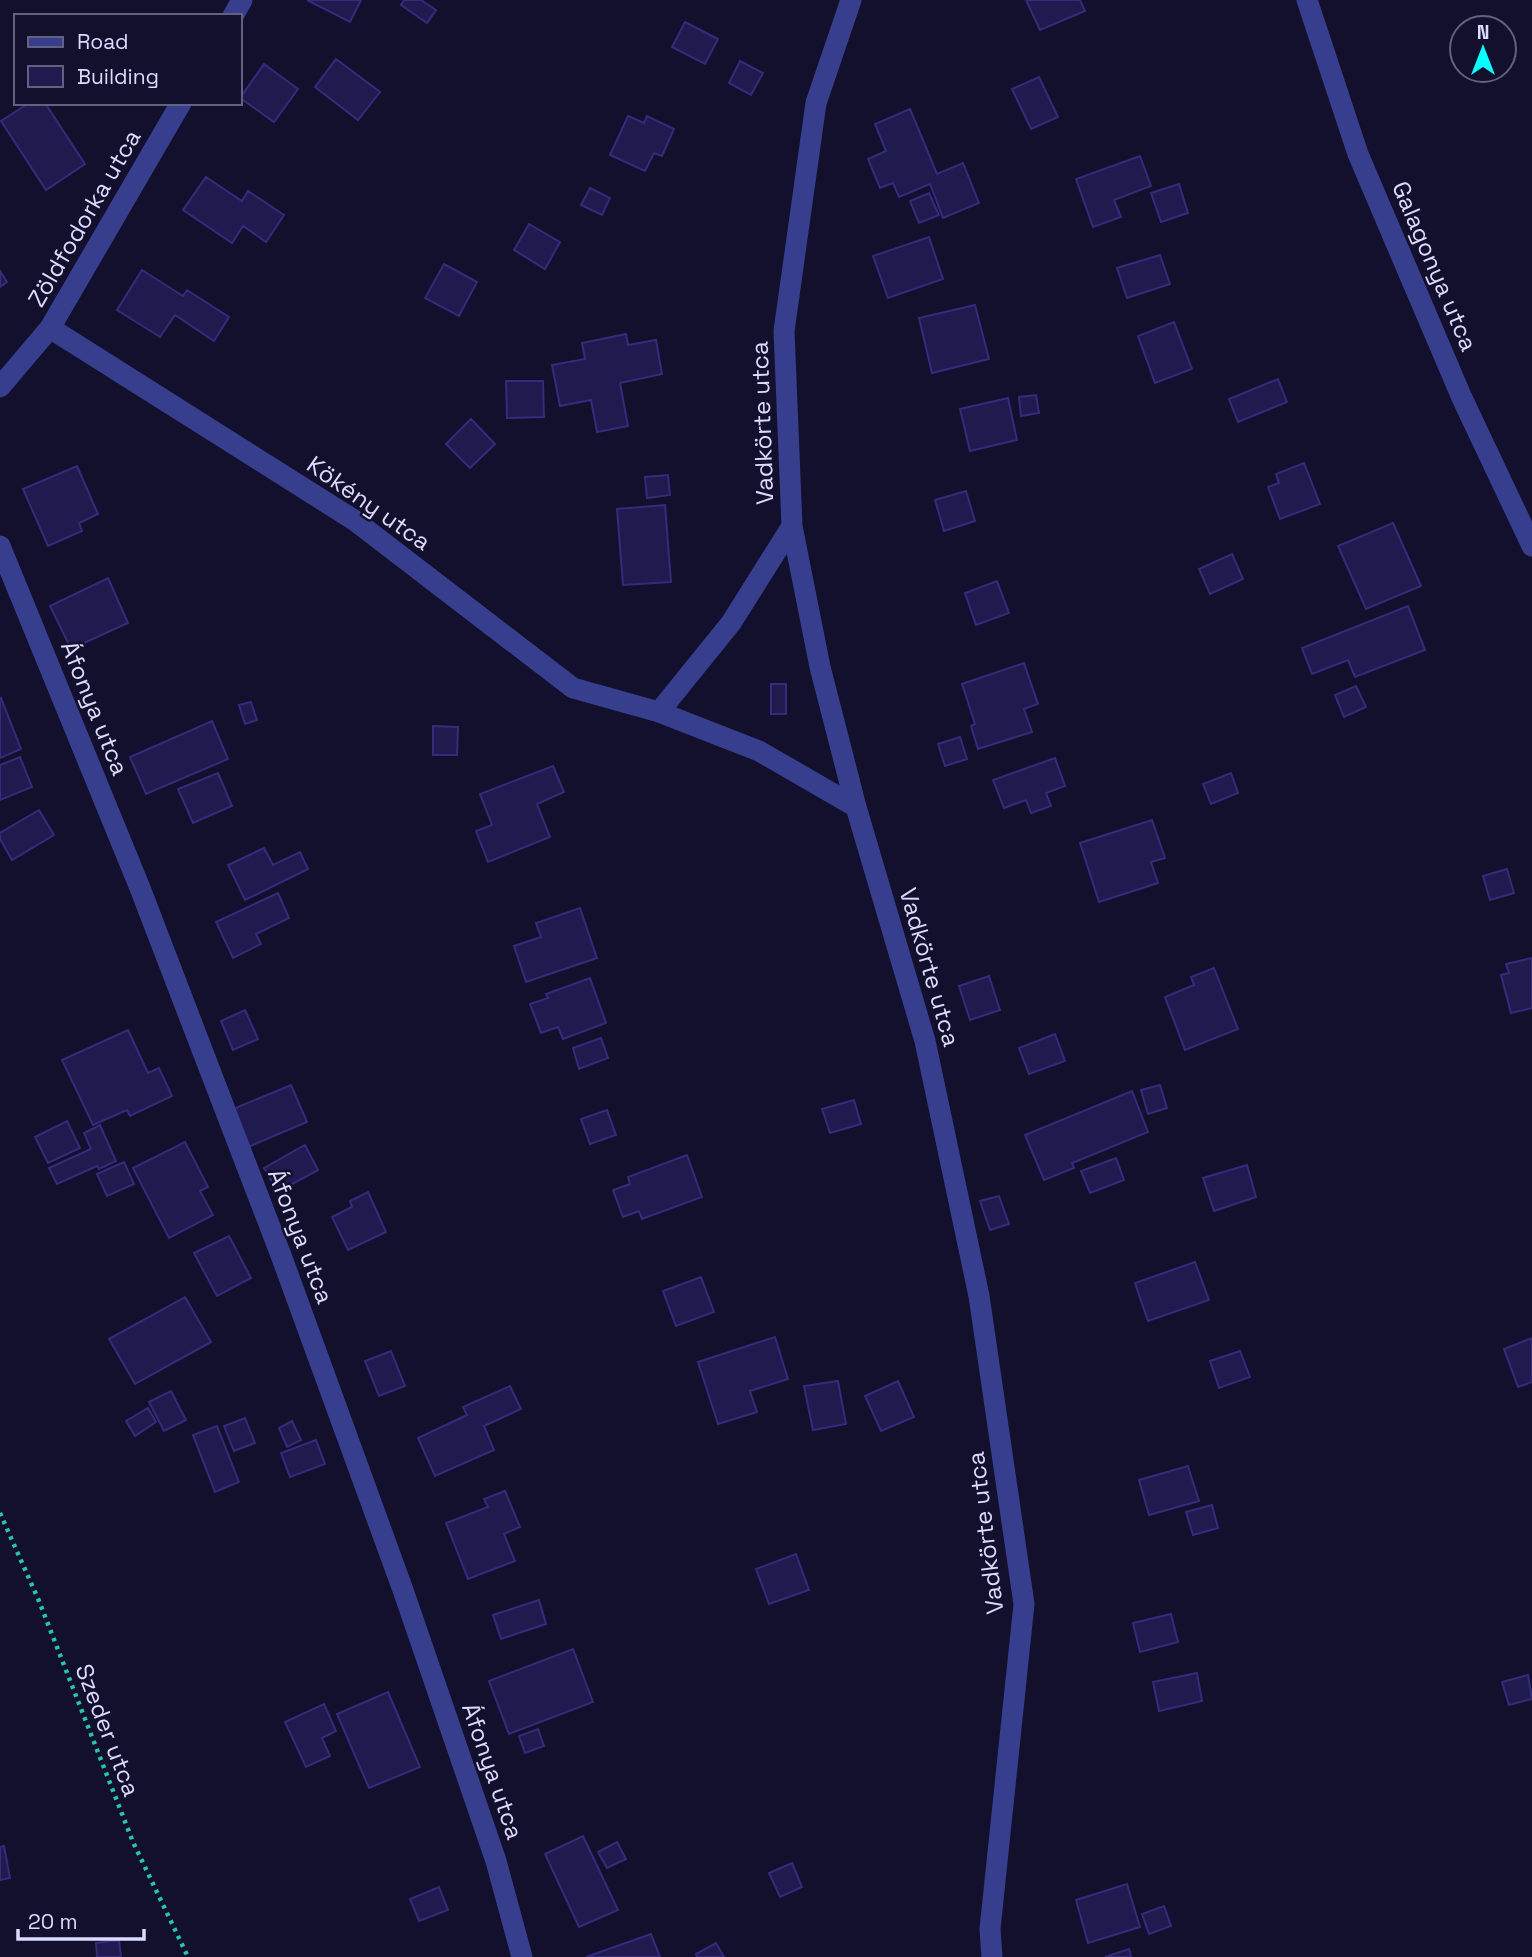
<svg xmlns="http://www.w3.org/2000/svg" width="1532" height="1957" viewBox="0 0 1532 1957" font-family="'Space Grotesk',sans-serif">
<style>
.building{fill:#201b4e;stroke:#332b7c;stroke-width:2}
.lines{fill:none;stroke-linecap:round;stroke-linejoin:round}
.path{stroke:#29c5ab;stroke-width:4.5;stroke-dasharray:3.5 5;stroke-linecap:butt}
.street{stroke:#383e8e;stroke-width:21}
.labels{text-anchor:middle;dominant-baseline:central;stroke-width:5;stroke-linejoin:round;paint-order:stroke}
.street-label{font-size:24px;fill:#dbdbff;stroke:#12102c}
</style>
<rect width="100%" height="100%" fill="#12102c"/>
<!-- building -->
<path class="building" d="M 307,0 L 361,0 L 350,22 Z
M 404,0 L 421,0 L 436,10 L 427,23 L 401,5 Z
M 1026,0 L 1080,0 L 1085,11 L 1040,30 Z
M 685,22 L 718,39 L 705,64 L 672,47 Z
M 336,59 L 380,92 L 358,120 L 315,87 Z
M 740,61 L 763,73 L 751,95 L 729,83 Z
M 264,64 L 298,89 L 274,122 L 240,98 Z
M 1039,77 L 1058,117 L 1031,129 L 1012,89 Z
M 29,103 L 45,103 L 85,164 L 46,190 L 1,121 Z
M 910,109 L 937,174 L 963,163 L 979,203 L 943,218 L 930,184 L 899,197 L 893,183 L 880,188 L 868,159 L 886,151 L 875,124 Z
M 628,116 L 644,123 L 647,116 L 674,129 L 662,156 L 654,153 L 645,171 L 610,155 Z
M 1140,156 L 1151,186 L 1114,200 L 1121,217 L 1093,227 L 1076,179 Z
M 206,177 L 242,201 L 248,191 L 284,215 L 266,242 L 243,226 L 232,243 L 183,210 Z
M 1179,184 L 1188,213 L 1161,222 L 1151,193 Z
M 590,188 L 610,198 L 602,215 L 581,205 Z
M 929,193 L 939,215 L 919,223 L 910,201 Z
M 529,224 L 560,242 L 545,269 L 514,250 Z
M 929,237 L 943,279 L 888,298 L 873,256 Z
M 1160,255 L 1170,284 L 1127,298 L 1117,268 Z
M 444,264 L 477,282 L 459,316 L 425,298 Z
M 142,270 L 183,296 L 187,290 L 229,317 L 214,341 L 175,315 L 160,337 L 117,310 Z
M 0,271 L 7,282 L 0,287 Z
M 975,305 L 989,359 L 932,373 L 919,318 Z
M 1174,322 L 1192,369 L 1155,383 L 1138,336 Z
M 626,334 L 628,345 L 656,340 L 662,374 L 620,383 L 628,426 L 597,432 L 591,400 L 560,406 L 552,365 L 585,359 L 582,343 Z
M 1278,379 L 1287,402 L 1238,422 L 1229,399 Z
M 506,381 L 543,381 L 544,417 L 507,418 Z
M 1036,395 L 1039,413 L 1021,416 L 1019,397 Z
M 1008,398 L 1017,440 L 970,451 L 960,409 Z
M 471,419 L 495,444 L 470,468 L 446,444 Z
M 1304,463 L 1320,504 L 1280,519 L 1268,487 L 1279,483 L 1276,474 Z
M 77,466 L 98,514 L 79,523 L 82,531 L 48,546 L 23,489 Z
M 668,475 L 670,495 L 647,498 L 645,477 Z
M 966,491 L 975,521 L 944,531 L 935,500 Z
M 665,505 L 671,582 L 623,585 L 617,509 Z
M 1393,523 L 1421,586 L 1366,609 L 1338,546 Z
M 1232,554 L 1243,579 L 1210,594 L 1199,569 Z
M 108,578 L 128,623 L 71,649 L 50,606 Z
M 997,581 L 1009,613 L 976,625 L 965,593 Z
M 1408,606 L 1425,650 L 1355,677 L 1348,660 L 1312,674 L 1302,648 Z
M 1024,663 L 1038,704 L 1024,709 L 1032,732 L 978,749 L 971,726 L 975,724 L 962,684 Z
M 771,684 L 786,684 L 786,714 L 771,714 Z
M 1356,686 L 1366,707 L 1344,717 L 1335,695 Z
M 1,698 L 21,749 L 0,758 L 0,699 Z
M 251,702 L 257,720 L 245,724 L 239,705 Z
M 212,721 L 228,759 L 146,794 L 130,757 Z
M 433,726 L 458,727 L 457,755 L 433,755 Z
M 960,737 L 967,759 L 945,766 L 938,744 Z
M 20,757 L 32,787 L 0,800 L 0,765 Z
M 1055,758 L 1065,786 L 1046,793 L 1051,806 L 1031,813 L 1026,800 L 1004,808 L 993,780 Z
M 553,766 L 564,792 L 537,804 L 550,837 L 488,862 L 476,831 L 492,825 L 480,794 Z
M 218,773 L 232,806 L 193,823 L 178,789 Z
M 1231,773 L 1238,793 L 1211,804 L 1203,784 Z
M 39,810 L 54,835 L 12,860 L 0,839 L 0,833 Z
M 1152,820 L 1165,858 L 1151,862 L 1158,883 L 1099,902 L 1080,843 Z
M 264,848 L 273,865 L 300,852 L 308,869 L 245,900 L 228,865 Z
M 1507,869 L 1514,893 L 1490,900 L 1483,876 Z
M 278,893 L 289,918 L 256,934 L 261,944 L 233,958 L 216,922 Z
M 580,908 L 597,958 L 526,982 L 514,946 L 541,937 L 536,923 Z
M 1532,958 L 1532,1008 L 1511,1013 L 1501,975 L 1509,973 L 1506,964 Z
M 1214,968 L 1238,1029 L 1185,1050 L 1165,997 L 1194,985 L 1191,977 Z
M 989,976 L 1000,1010 L 970,1020 L 959,986 Z
M 590,978 L 606,1023 L 563,1039 L 558,1027 L 541,1033 L 530,1004 L 548,998 L 546,994 Z
M 245,1010 L 258,1039 L 233,1050 L 221,1021 Z
M 128,1030 L 148,1073 L 159,1068 L 172,1096 L 130,1116 L 127,1110 L 93,1125 L 62,1060 Z
M 1055,1034 L 1065,1061 L 1029,1074 L 1019,1048 Z
M 601,1038 L 608,1058 L 579,1069 L 573,1048 Z
M 291,1085 L 307,1122 L 248,1147 L 233,1109 Z
M 1160,1085 L 1167,1108 L 1148,1114 L 1141,1090 Z
M 1132,1091 L 1148,1132 L 1072,1163 L 1074,1168 L 1044,1180 L 1025,1135 Z
M 854,1100 L 861,1124 L 830,1133 L 822,1109 Z
M 607,1110 L 616,1135 L 590,1144 L 581,1119 Z
M 67,1121 L 80,1148 L 48,1163 L 35,1137 Z
M 100,1125 L 116,1161 L 99,1169 L 97,1166 L 57,1184 L 49,1168 L 91,1149 L 84,1133 Z
M 185,1142 L 208,1187 L 200,1191 L 213,1215 L 169,1238 L 133,1168 Z
M 305,1145 L 318,1170 L 278,1192 L 264,1168 Z
M 687,1155 L 702,1197 L 642,1219 L 639,1211 L 623,1217 L 613,1190 L 630,1184 L 628,1177 Z
M 1116,1158 L 1124,1180 L 1090,1193 L 1081,1171 Z
M 124,1162 L 134,1184 L 107,1196 L 97,1174 Z
M 1247,1165 L 1256,1197 L 1214,1211 L 1203,1178 Z
M 368,1192 L 386,1232 L 348,1250 L 332,1217 L 352,1207 L 350,1201 Z
M 999,1196 L 1009,1224 L 990,1230 L 980,1201 Z
M 229,1236 L 251,1278 L 217,1296 L 194,1253 Z
M 1195,1262 L 1209,1300 L 1148,1321 L 1135,1283 Z
M 701,1277 L 714,1312 L 676,1326 L 663,1291 Z
M 185,1297 L 211,1342 L 135,1384 L 109,1339 Z
M 775,1337 L 788,1379 L 750,1391 L 757,1412 L 718,1424 L 698,1362 Z
M 1532,1338 L 1532,1382 L 1518,1387 L 1504,1349 Z
M 391,1351 L 405,1386 L 379,1396 L 365,1361 Z
M 1240,1351 L 1250,1377 L 1219,1388 L 1210,1361 Z
M 838,1381 L 846,1424 L 813,1430 L 804,1386 Z
M 898,1381 L 914,1417 L 881,1431 L 865,1396 Z
M 510,1386 L 521,1409 L 484,1426 L 494,1450 L 435,1476 L 418,1438 L 467,1415 L 463,1407 Z
M 171,1391 L 186,1420 L 164,1431 L 149,1402 Z
M 148,1408 L 156,1422 L 135,1436 L 126,1421 Z
M 245,1418 L 255,1443 L 234,1451 L 224,1426 Z
M 292,1421 L 301,1440 L 287,1447 L 279,1428 Z
M 217,1426 L 239,1482 L 215,1492 L 193,1435 Z
M 316,1440 L 325,1464 L 290,1477 L 281,1453 Z
M 1188,1466 L 1199,1501 L 1149,1515 L 1139,1480 Z
M 505,1491 L 520,1527 L 504,1534 L 515,1561 L 468,1579 L 446,1523 L 488,1507 L 484,1499 Z
M 1212,1505 L 1218,1528 L 1193,1535 L 1186,1512 Z
M 796,1554 L 809,1590 L 769,1604 L 756,1569 Z
M 539,1600 L 546,1624 L 501,1639 L 493,1615 Z
M 1171,1614 L 1178,1642 L 1140,1652 L 1133,1623 Z
M 573,1649 L 593,1702 L 509,1734 L 489,1681 Z
M 1197,1673 L 1202,1701 L 1159,1711 L 1153,1682 Z
M 1528,1675 L 1532,1699 L 1509,1705 L 1502,1682 Z
M 388,1692 L 420,1767 L 369,1788 L 337,1714 Z
M 324,1704 L 336,1731 L 322,1738 L 330,1756 L 306,1767 L 285,1722 Z
M 538,1729 L 544,1746 L 525,1753 L 519,1736 Z
M 583,1836 L 618,1910 L 579,1927 L 545,1854 Z
M 617,1842 L 626,1859 L 607,1868 L 598,1852 Z
M 4,1846 L 10,1878 L 0,1880 L 0,1847 Z
M 792,1863 L 802,1887 L 780,1897 L 769,1873 Z
M 1127,1884 L 1140,1927 L 1088,1943 L 1076,1900 Z
M 439,1887 L 448,1910 L 419,1921 L 410,1899 Z
M 1164,1906 L 1171,1926 L 1149,1934 L 1142,1914 Z
M 651,1934 L 660,1957 L 586,1957 Z
M 119,1940 L 121,1957 L 97,1957 L 96,1943 Z
M 716,1943 L 724,1957 L 697,1957 L 696,1954 Z
M 1129,1949 L 1131,1957 L 1105,1957 Z"/>
<g class="lines">
<!-- path -->
<path class="path" d="M 0,1513 L 39,1601 L 133,1842 L 188,1957"/>
<!-- street -->
<path class="street" d="M 851,0 L 816,103 L 784,331 L 792,526 L 820,667 L 856,807 L 925,1041 L 979,1296 L 1024,1604 L 990,1929 L 992,1957
M 1307,0 L 1358,154 L 1462,398 L 1532,546
M 233,16 L 242,0
M 50,328 L 354,520 L 573,688 L 659,712 L 759,751 L 856,807
M 0,387 L 50,328 L 181,103
M 0,546 L 140,888 L 282,1258 L 403,1590 L 496,1861 L 522,1957
M 659,712 L 731,623 L 792,526"/>
</g>
<g class="labels">
<!-- street labels -->
<g class="street-label">
<text transform="translate(84 218) rotate(-60)">Zöldfodorka utca</text>
<text transform="translate(1435 266) rotate(67)">Galagonya utca</text>
<text transform="translate(762 423) rotate(-92)">Vadkörte utca</text>
<text transform="translate(369 503) rotate(35)">Kökény utca</text>
<text transform="translate(95 708) rotate(68)">Áfonya utca</text>
<text transform="translate(930 967) rotate(74)">Vadkörte utca</text>
<text transform="translate(301 1236) rotate(69)">Áfonya utca</text>
<text transform="translate(985 1533) rotate(-97)">Vadkörte utca</text>
<text transform="translate(108 1730) rotate(69)">Szeder utca</text>
<text transform="translate(493 1771) rotate(71)">Áfonya utca</text>
</g>
</g>
<!-- legend -->
<rect x="14" y="14" width="228" height="91" fill="#12102c" stroke="#626180" stroke-width="2"/>
<rect x="28" y="37" width="35" height="10" fill="#383e8e" stroke="#626180" stroke-width="2"/>
<text x="77" y="49" font-size="21" fill="#dbdbff">Road</text>
<rect x="28" y="66" width="35" height="21" fill="#201b4e" stroke="#626180" stroke-width="2"/>
<text x="77" y="84" font-size="21" fill="#dbdbff">Building</text>
<!-- north arrow -->
<g transform="translate(1483 49)"><circle r="33" fill="#12102c" stroke="#626180" stroke-width="2"/>
<path d="M0-5L12 26L0 18L-12 26Z" fill="#07fffd"/>
<text y="-10" font-size="19" font-weight="bold" text-anchor="middle" fill="#dbdbff">N</text>
</g>
<!-- scale -->
<path d="M18 1929v10h126v-10" fill="none" stroke="#dbdbff" stroke-width="3.5"/>
<text x="28" y="1929" font-size="21" fill="#dbdbff" stroke="#12102c" stroke-width="5" paint-order="stroke">20 m</text>
</svg>
